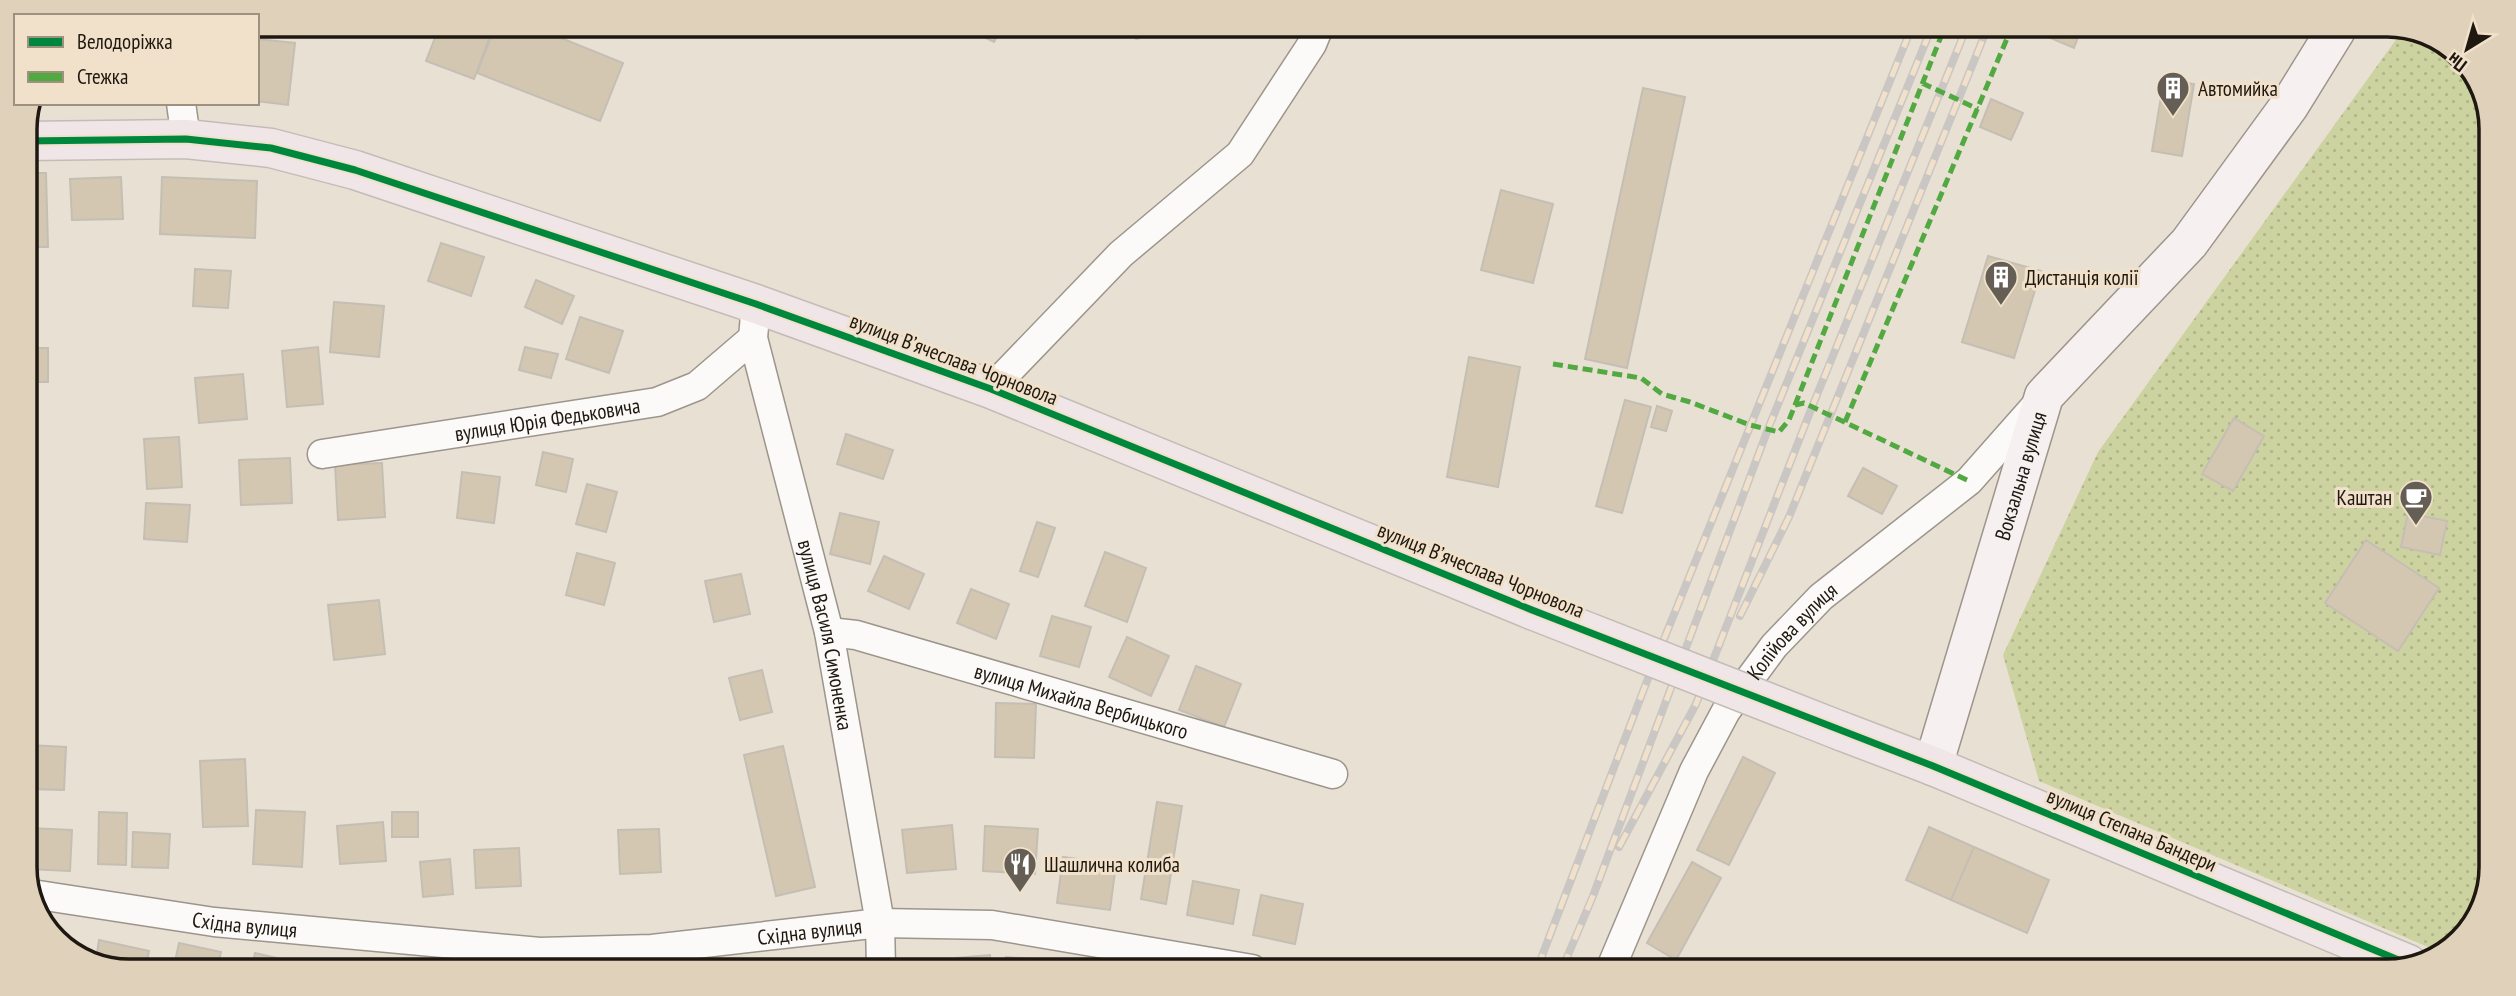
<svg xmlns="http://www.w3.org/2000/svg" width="2516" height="996" viewBox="0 0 2516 996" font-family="'PT Sans Narrow',sans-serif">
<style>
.park{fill:url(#park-dots)}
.building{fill:#d4c7b2;stroke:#c5beb4;stroke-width:2}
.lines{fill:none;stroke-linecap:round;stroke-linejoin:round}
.minor-casing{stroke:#9c958c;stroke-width:31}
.secondary-casing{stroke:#9c958c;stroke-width:41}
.primary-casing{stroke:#c1bdb6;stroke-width:41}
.minor{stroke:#fcfaf8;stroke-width:28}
.secondary{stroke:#f6f0f0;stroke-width:38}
.primary{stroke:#f1e6e7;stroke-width:38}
.rail-casing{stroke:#c9c6c3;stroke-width:8}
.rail{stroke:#f1e1ca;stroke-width:5;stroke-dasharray:16;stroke-linecap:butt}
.primary-bridge-casing{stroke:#c1bdb6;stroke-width:41;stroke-linecap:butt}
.primary-bridge{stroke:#f1e6e7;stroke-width:38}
.quiet{stroke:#52a942;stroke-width:5;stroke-dasharray:10 5;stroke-linecap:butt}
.cycleway-casing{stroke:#f1e1ca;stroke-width:11}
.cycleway{stroke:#00873e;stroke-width:7}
.labels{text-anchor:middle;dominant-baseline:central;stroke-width:6;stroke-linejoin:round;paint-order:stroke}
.poi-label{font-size:21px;fill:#1e1810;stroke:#f1e1ca;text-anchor:start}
.street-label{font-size:21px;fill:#1e1810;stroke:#f1e1ca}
.rim{fill:none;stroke:#1e1810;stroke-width:3.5}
</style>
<defs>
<pattern id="park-dots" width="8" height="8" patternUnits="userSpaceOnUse" patternTransform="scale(1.75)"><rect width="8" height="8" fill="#cdd3a0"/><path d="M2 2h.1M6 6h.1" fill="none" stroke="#b0b489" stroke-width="1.8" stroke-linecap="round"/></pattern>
</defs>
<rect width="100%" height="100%" fill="#e8e0d3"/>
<!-- park -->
<path class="park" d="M 2403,30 L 2421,30 L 2470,66 L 2491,122 L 2486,901 L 2450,950 L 2442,953 L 2039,781 L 2003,655 L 2098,452 Z"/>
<!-- building -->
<path class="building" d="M 440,25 L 494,25 L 474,79 L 426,61 Z
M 496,25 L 529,25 L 623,63 L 600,121 L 477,73 Z
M 963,27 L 1002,27 L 994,42 Z
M 2029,29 L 2081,29 L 2074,48 Z
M 257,39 L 295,43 L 288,105 L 257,101 Z
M 2164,79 L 2194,84 L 2182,156 L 2152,151 Z
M 1643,88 L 1685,97 L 1627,368 L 1585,359 Z
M 1991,99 L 2023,113 L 2011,140 L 1980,127 Z
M 25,173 L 46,173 L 48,247 L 25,247 Z
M 121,177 L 123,219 L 72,220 L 70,179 Z
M 162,177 L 257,181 L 255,238 L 160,234 Z
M 1501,190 L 1553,204 L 1533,283 L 1481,270 Z
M 441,243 L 484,257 L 471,296 L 428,281 Z
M 1988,256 L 2041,271 L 2014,358 L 1962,342 Z
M 195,269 L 231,271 L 228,308 L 193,306 Z
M 536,280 L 574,296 L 562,324 L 525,307 Z
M 334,302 L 384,306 L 379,357 L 330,352 Z
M 580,317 L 623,331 L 609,373 L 566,359 Z
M 318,347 L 323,404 L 287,407 L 282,351 Z
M 525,347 L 558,354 L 551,378 L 519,370 Z
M 25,348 L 48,348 L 48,382 L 25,382 Z
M 1469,357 L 1520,367 L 1498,487 L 1447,477 Z
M 243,374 L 247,419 L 199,423 L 195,378 Z
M 1625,400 L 1651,407 L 1622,513 L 1596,506 Z
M 1657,406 L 1672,411 L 1666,431 L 1651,427 Z
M 2234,418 L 2264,436 L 2233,491 L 2202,474 Z
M 846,434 L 893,450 L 883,479 L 837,464 Z
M 179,437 L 182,487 L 147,489 L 144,439 Z
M 543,452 L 573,459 L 566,492 L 536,485 Z
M 290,458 L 292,503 L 241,505 L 239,460 Z
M 382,463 L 385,517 L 338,520 L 335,465 Z
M 1863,468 L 1897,486 L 1882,514 L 1848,496 Z
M 462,472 L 500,477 L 494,523 L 457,518 Z
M 587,484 L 617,492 L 606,532 L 576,524 Z
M 146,503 L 190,505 L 187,542 L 144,539 Z
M 840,513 L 879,522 L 870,564 L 830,554 Z
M 2408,513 L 2447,521 L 2440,555 L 2401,547 Z
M 1037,522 L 1055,528 L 1038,577 L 1020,571 Z
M 2366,540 L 2439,588 L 2398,651 L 2325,603 Z
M 1105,552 L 1146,568 L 1127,622 L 1085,606 Z
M 577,553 L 615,563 L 604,605 L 566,595 Z
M 884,556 L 924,574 L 909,609 L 868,591 Z
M 741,574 L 750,614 L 714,622 L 705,581 Z
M 971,589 L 1009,604 L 996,639 L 957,623 Z
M 379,600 L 385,654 L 334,660 L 328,605 Z
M 1052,616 L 1091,627 L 1079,667 L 1040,656 Z
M 1127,637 L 1169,656 L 1151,696 L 1109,677 Z
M 1196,666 L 1241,684 L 1224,727 L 1179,710 Z
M 762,670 L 772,712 L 740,720 L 729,678 Z
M 996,703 L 1036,704 L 1034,758 L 995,757 Z
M 29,745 L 66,747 L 64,790 L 27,789 Z
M 783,746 L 815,887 L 776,896 L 744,755 Z
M 1743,757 L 1775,773 L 1729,865 L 1697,850 Z
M 245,759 L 248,826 L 203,827 L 200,761 Z
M 1157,802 L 1182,806 L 1166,904 L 1141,899 Z
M 256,810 L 305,812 L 302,867 L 253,864 Z
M 99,812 L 127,813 L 126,865 L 98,864 Z
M 392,812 L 418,812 L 418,837 L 392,837 Z
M 383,822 L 386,861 L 340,864 L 337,826 Z
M 952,825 L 956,869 L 907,873 L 902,830 Z
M 985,826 L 1038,829 L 1035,874 L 983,871 Z
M 1929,827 L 1974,847 L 1951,900 L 1906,880 Z
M 29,828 L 72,830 L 70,871 L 27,869 Z
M 659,829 L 661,872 L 620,874 L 618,830 Z
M 133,832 L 170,834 L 168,868 L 132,867 Z
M 1974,847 L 2049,880 L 2027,933 L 1951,900 Z
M 519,848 L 521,886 L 476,888 L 474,850 Z
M 1063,857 L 1116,864 L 1110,910 L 1057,903 Z
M 450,859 L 453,894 L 423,897 L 420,862 Z
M 1692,862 L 1721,878 L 1676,960 L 1647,943 Z
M 1193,881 L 1239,890 L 1233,924 L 1187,915 Z
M 1261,895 L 1303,904 L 1295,944 L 1253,935 Z
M 99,940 L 149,951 L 146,966 L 95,966 Z
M 179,943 L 221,952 L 218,966 L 174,966 Z
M 255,953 L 311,966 L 252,966 Z
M 990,955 L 992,968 L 958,968 L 957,958 Z
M 1006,957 L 1070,962 L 1070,968 L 1005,968 Z
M 1664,958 L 1682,970 L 1657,970 Z"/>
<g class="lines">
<defs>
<g id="minor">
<path d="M 181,103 L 186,139"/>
<path id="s1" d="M 756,304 L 753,338 L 829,632 L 880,923 L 881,968"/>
<path d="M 991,389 L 1121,254 L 1240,154 L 1312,44 L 1319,27"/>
<path id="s2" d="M 322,454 L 657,402 L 697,386 L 753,338"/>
<path id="s3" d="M 829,632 L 856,635 L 1333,774"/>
<path id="s4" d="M 32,894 L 214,922 L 540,952 L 652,949 L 880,923 L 992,925 L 1252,969"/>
<path id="s5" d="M 1610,970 L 1694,771 L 1726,711 L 1774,646 L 1821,597 L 1969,481 L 2038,403"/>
</g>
<g id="secondary">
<path id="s6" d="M 1933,766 L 2044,396 L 2189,243 L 2289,106 L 2336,30"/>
</g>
<path id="primary" d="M 25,141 L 186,139 L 271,148 L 355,170 L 756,304 L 991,389 L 1532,610
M 1841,731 L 1933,766 L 2408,964"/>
</defs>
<!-- minor casing -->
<use href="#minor" class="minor-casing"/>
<!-- secondary casing -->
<use href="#secondary" class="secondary-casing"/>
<!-- primary casing -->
<use href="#primary" class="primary-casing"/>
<!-- minor -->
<use href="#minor" class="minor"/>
<!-- secondary -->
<use href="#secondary" class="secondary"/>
<!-- primary -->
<use href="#primary" class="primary"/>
<defs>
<path id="rail" d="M 1137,36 L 1144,27
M 1740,616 L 1789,517 L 1987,29
M 1619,847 L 1696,704 L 1812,407 L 1966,29
M 1537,969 L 1647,681 L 1911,29
M 1562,969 L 1593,896 L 1768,429 L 1931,29"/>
</defs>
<!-- rail casing -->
<use href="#rail" class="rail-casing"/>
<!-- rail -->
<use href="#rail" class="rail"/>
<defs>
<path id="primary-bridge" d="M 1532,610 L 1841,731"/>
</defs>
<!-- primary-bridge casing -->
<use href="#primary-bridge" class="primary-bridge-casing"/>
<!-- primary-bridge -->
<use href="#primary-bridge" class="primary-bridge"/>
<!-- quiet -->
<path class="quiet" d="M 1922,83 L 1978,109
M 1553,364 L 1641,378 L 1662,394 L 1690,402 L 1750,425 L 1779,432 L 1789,420 L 1795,405 L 1804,403 L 1969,481
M 1795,405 L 1944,29
M 1845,422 L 2011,29"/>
<defs>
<path id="cycleway" d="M 25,141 L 186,139 L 271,148 L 355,170 L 756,304 L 991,389 L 1532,610 L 1933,766 L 2408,964"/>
</defs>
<!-- cycleway casing -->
<use href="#cycleway" class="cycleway-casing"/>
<!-- cycleway -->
<use href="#cycleway" class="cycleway"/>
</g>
<!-- icons -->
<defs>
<symbol id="building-pin" viewBox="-11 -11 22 30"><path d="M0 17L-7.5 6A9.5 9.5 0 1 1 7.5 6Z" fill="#655e54" stroke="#f1e1ca"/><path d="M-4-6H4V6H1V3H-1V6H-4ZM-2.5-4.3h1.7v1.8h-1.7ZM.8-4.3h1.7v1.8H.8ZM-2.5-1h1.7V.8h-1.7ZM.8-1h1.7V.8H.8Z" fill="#fff"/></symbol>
<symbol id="cafe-pin" viewBox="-11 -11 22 30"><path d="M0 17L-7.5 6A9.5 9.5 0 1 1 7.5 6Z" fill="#655e54" stroke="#f1e1ca"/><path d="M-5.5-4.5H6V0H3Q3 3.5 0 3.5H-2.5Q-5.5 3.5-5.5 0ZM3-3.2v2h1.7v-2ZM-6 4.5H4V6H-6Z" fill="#fff"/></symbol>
<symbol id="restaurant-pin" viewBox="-11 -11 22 30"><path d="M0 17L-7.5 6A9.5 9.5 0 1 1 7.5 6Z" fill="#655e54" stroke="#f1e1ca"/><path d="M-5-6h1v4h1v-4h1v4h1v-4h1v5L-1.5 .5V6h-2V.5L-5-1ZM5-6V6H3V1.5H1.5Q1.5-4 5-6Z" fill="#fff"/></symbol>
</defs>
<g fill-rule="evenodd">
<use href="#building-pin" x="2154" y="69" width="38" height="52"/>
<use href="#building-pin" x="1982" y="258" width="38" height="52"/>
<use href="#cafe-pin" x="2397" y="478" width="38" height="52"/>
<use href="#restaurant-pin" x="1001" y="845" width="38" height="52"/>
</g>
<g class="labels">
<!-- poi labels -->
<g class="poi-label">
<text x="2198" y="88">Автомийка</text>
<text x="2025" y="277">Дистанція колії</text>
<text x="2392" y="497" text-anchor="end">Каштан</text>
<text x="1044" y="864">Шашлична колиба</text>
</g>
<!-- street labels -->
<g class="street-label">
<text transform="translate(954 359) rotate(21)">вулиця Вʼячеслава Чорновола</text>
<text stroke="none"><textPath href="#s2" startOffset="228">вулиця Юрія Федьковича</textPath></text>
<text stroke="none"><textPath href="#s6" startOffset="303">Вокзальна вулиця</textPath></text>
<text transform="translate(1481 570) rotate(22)">вулиця Вʼячеслава Чорновола</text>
<text stroke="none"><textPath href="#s5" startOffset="388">Колійова вулиця</textPath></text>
<text stroke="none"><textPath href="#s1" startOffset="340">вулиця Василя Симоненка</textPath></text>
<text stroke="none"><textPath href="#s3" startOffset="262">вулиця Михайла Вербицького</textPath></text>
<text transform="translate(2132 830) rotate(23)">вулиця Степана Бандери</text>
<text stroke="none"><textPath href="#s4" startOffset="215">Східна вулиця</textPath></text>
<text stroke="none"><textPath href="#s4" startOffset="782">Східна вулиця</textPath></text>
</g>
</g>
<!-- crop -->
<path d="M0 0H2516V996H0ZM129 37H2387A92 92 0 0 1 2479 129V867A92 92 0 0 1 2387 959H129A92 92 0 0 1 37 867V129A92 92 0 0 1 129 37Z" fill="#e0d1bb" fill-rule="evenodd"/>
<path class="rim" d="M129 37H2387A92 92 0 0 1 2479 129V867A92 92 0 0 1 2387 959H129A92 92 0 0 1 37 867V129A92 92 0 0 1 129 37Z"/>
<!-- legend -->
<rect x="14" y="14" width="245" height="91" fill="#f1e1ca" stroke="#9d9180" stroke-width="2"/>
<rect x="28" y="37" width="35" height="10" fill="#00873e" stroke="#9d9180" stroke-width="2"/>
<text x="77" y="49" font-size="21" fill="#1e1810">Велодоріжка</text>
<rect x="28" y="72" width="35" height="10" fill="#52a942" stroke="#9d9180" stroke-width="2"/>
<text x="77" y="84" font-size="21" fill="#1e1810">Стежка</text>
<!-- north arrow -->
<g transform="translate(2467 49) rotate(217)" stroke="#f1e1ca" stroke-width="5" paint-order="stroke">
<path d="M0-5L12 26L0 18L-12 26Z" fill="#1e1810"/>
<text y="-10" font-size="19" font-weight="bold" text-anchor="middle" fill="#1e1810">Пн</text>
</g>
</svg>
